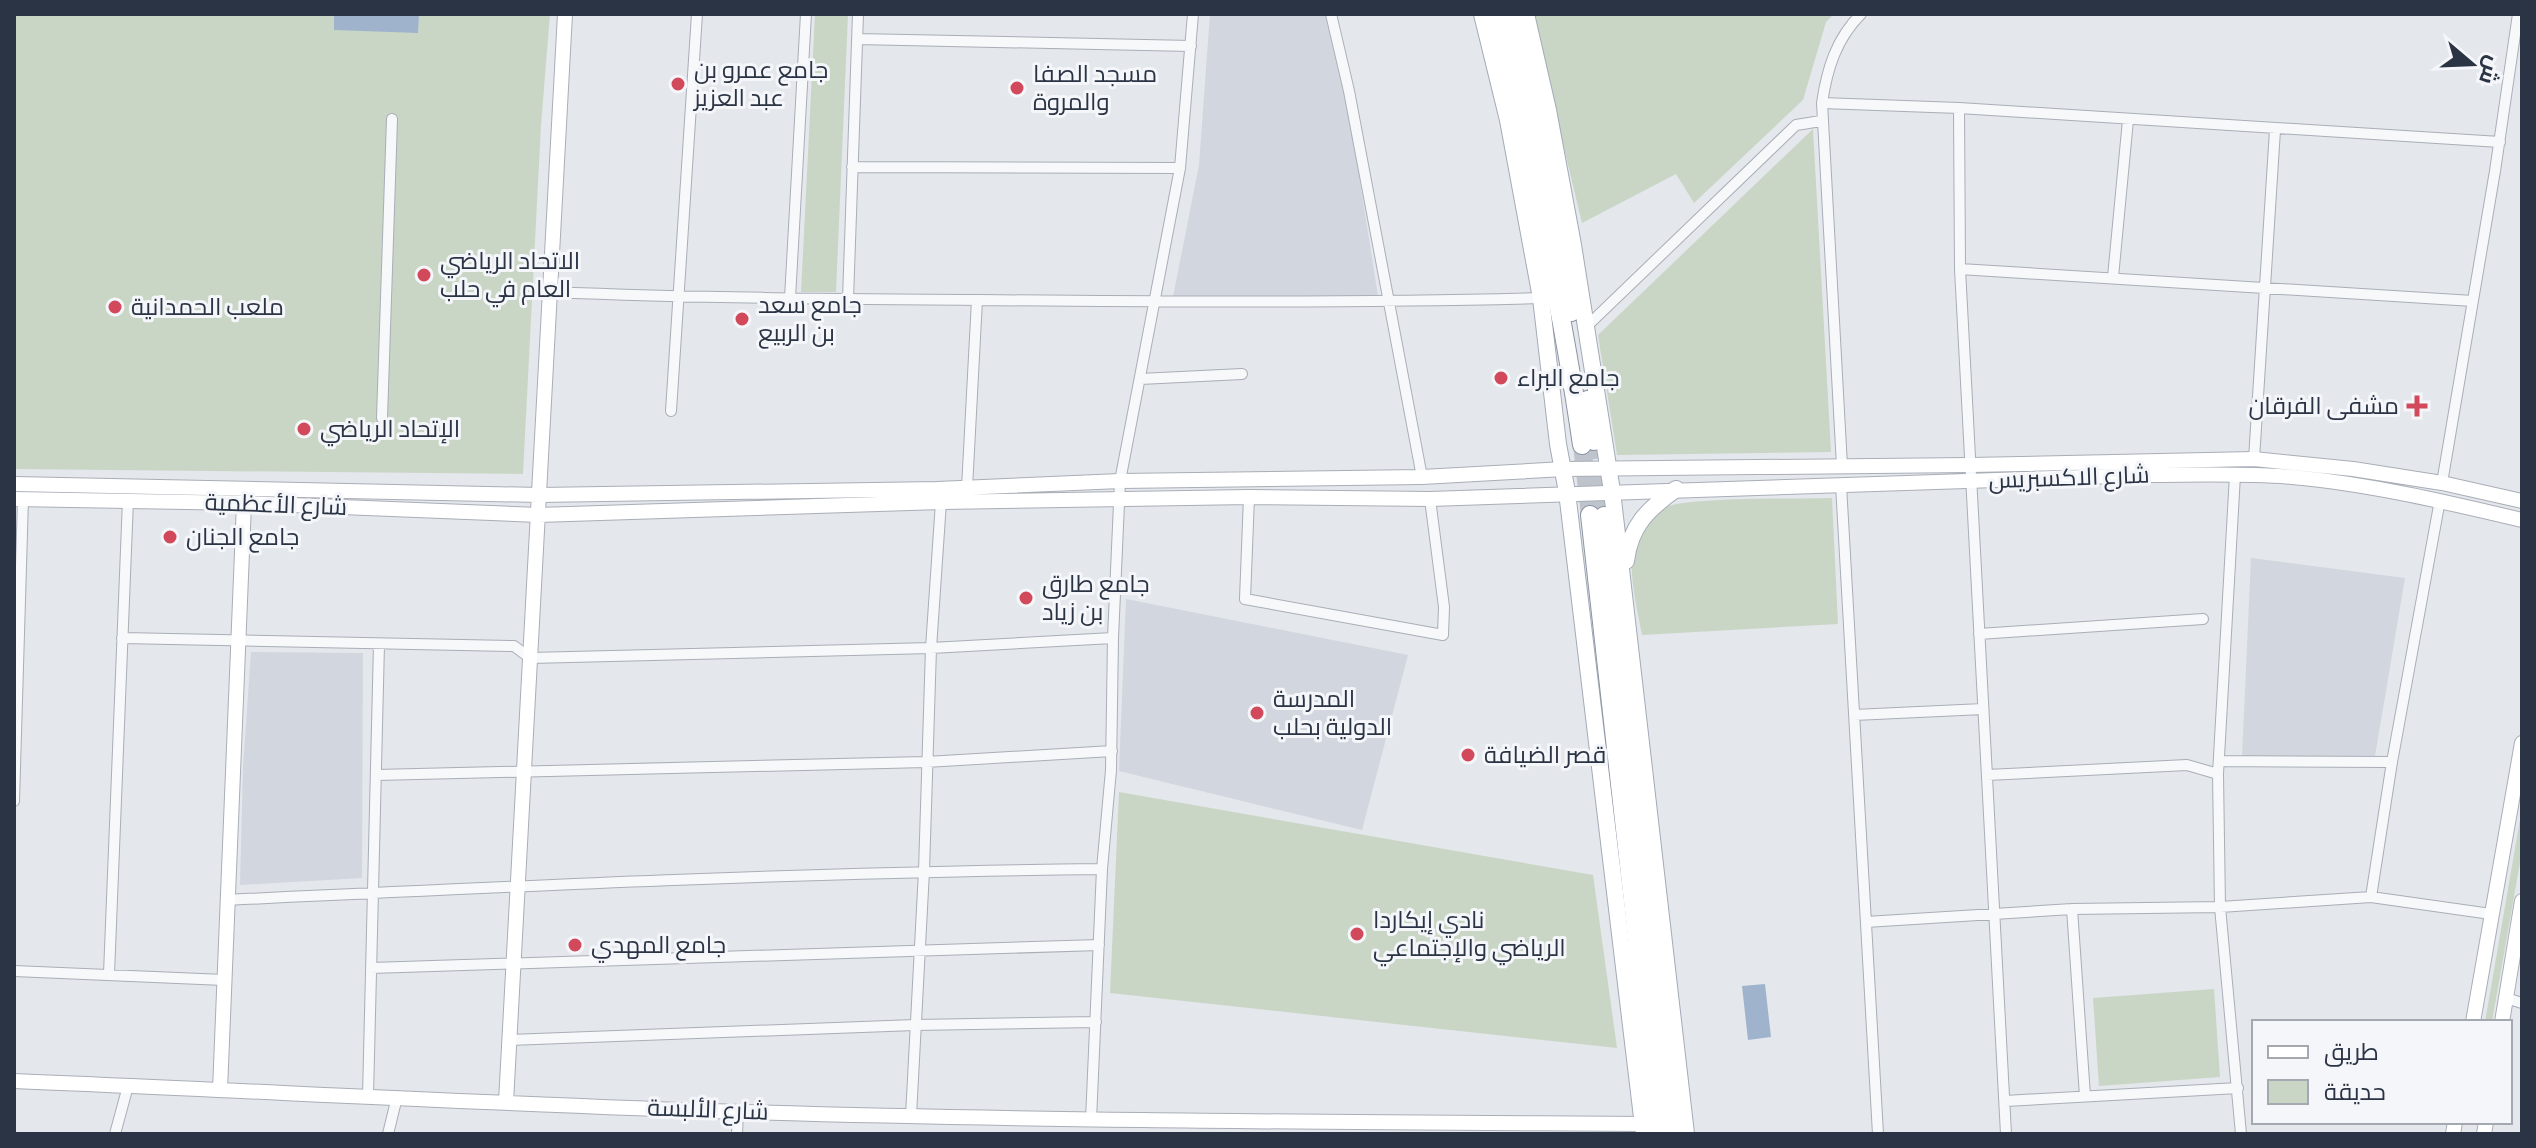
<svg xmlns="http://www.w3.org/2000/svg" width="2536" height="1148" viewBox="0 0 2536 1148" font-family="'Source Sans 3',Cairo,sans-serif">
<style>
.built{fill:#d2d6de}
.green{fill:#c9d6c5}
.water{fill:#9fb4cc}
.lines{fill:none;stroke-linecap:round;stroke-linejoin:round}
.highway-tunnel{stroke:#bfc3cb;stroke-width:18;stroke-dasharray:18 9;stroke-linecap:butt}
.street-casing{stroke:#a9aeb7;stroke-width:12}
.secondary-casing{stroke:#a9aeb7;stroke-width:16}
.primary-casing{stroke:#a3abb8;stroke-width:18}
.highway-casing{stroke:#8b94a3;stroke-width:20}
.street{stroke:#f7f8fa;stroke-width:10}
.secondary{stroke:#fff;stroke-width:14}
.primary{stroke:#fff;stroke-width:16}
.highway{stroke:#fff;stroke-width:18}
.poi-dot{fill:#d1495b;stroke:#f4f6f9;stroke-width:3}
.labels{text-anchor:middle;dominant-baseline:central;stroke-width:6;stroke-linejoin:round;paint-order:stroke}
.poi-label{font-size:24px;fill:#2b3445;stroke:#f4f6f9;text-anchor:start}
.street-label{font-size:24px;fill:#2b3445;stroke:#f4f6f9}
</style>
<rect width="100%" height="100%" fill="#e4e7ec"/>
<!-- built -->
<path class="built" d="M 1210,14 L 1327,14 L 1346,92 L 1378,296 L 1173,297 L 1199,165 Z
M 2251,558 L 2405,578 L 2375,756 L 2242,756 Z
M 1126,599 L 1408,655 L 1362,830 L 1119,771 Z
M 251,652 L 363,653 L 362,878 L 240,885 L 243,768 Z"/>
<!-- green -->
<path class="green" d="M 14,14 L 550,14 L 541,125 L 523,474 L 14,469 Z
M 815,14 L 848,14 L 836,292 L 801,292 Z
M 1532,14 L 1834,14 L 1826,22 L 1803,100 L 1694,203 L 1676,174 L 1582,223 Z
M 1813,129 L 1831,452 L 1617,455 L 1598,335 Z
M 1832,498 L 1838,624 L 1642,635 C 1638,612 1626,566 1635,544 C 1640,532 1655,514 1667,507 C 1685,497 1803,499 1832,498 Z
M 1119,792 L 1593,875 L 1617,1048 L 1110,993 Z
M 2522,808 L 2522,851 L 2492,1022 L 2485,1022 Z
M 2214,989 L 2220,1077 L 2099,1086 L 2093,998 Z"/>
<!-- water -->
<path class="water" d="M 334,14 L 419,14 L 418,33 L 334,30 Z
M 1765,984 L 1771,1037 L 1748,1040 L 1742,986 Z"/>
<g class="lines">
<!-- highway-tunnel -->
<path class="highway-tunnel" d="M 1594,441 L 1604,516
M 1582,445 L 1590,515"/>
<defs>
<path id="street" d="M 1331,14 L 1349,91 L 1422,477
M 857,39 L 1191,46
M 1822,103 L 1959,108 L 2500,142
M 1959,108 L 1960,269 L 2006,1134
M 852,167 L 1180,168
M 1960,269 L 2473,301
M 2113,277 L 2128,120
M 550,292 C 693,298 836,299 979,300 C 1166,302 1353,303 1541,298
M 790,298 L 806,14
M 848,299 L 858,14
M 1585,328 L 1796,125 L 1821,121
M 1140,379 L 1242,374
M 671,411 L 697,14
M 382,418 L 392,119
M 2254,459 L 2275,130
M 1842,466 L 1822,103 C 1827,69 1836,39 1861,14
M 2235,475 L 2218,774 L 2220,907 L 2241,1134
M 2442,483 L 2495,171 L 2518,14
M 1841,485 L 1878,1134
M 967,488 L 977,300
M 1249,497 L 1245,599 L 1443,635 L 1444,607 L 1430,499
M 1979,634 L 2203,619
M 122,638 L 514,646 L 530,658 L 931,648 L 1113,638
M 1854,715 L 1983,709
M 2219,761 L 2392,762
M 376,775 L 926,762 L 1112,751
M 1987,775 L 2187,765 L 2218,774
M 14,801 L 23,499
M 2371,897 L 2392,762 L 2440,500
M 227,900 C 519,886 810,872 1102,869
M 2072,909 L 2085,1096
M 1866,922 L 2072,909 L 2220,907 L 2371,897 L 2491,914
M 371,968 L 1099,945
M 14,971 L 224,980
M 109,974 L 128,500
M 2506,998 L 2522,1003
M 509,1040 L 915,1025 L 1096,1022
M 368,1096 L 379,644
M 2005,1101 L 2238,1088
M 911,1116 L 924,871 L 931,648 L 941,502
M 1091,1120 L 1102,869 L 1111,770 L 1113,638 L 1120,481 L 1180,168 L 1193,14
M 115,1134 L 128,1086
M 388,1134 L 397,1097
M 737,1134 L 738,1112"/>
<path id="secondary" d="M 14,484 L 539,495 L 937,489 L 1120,481 L 1422,477 L 1564,469 L 1970,465 L 2254,459 L 2353,469 L 2442,483 L 2522,501
M 14,499 L 244,503 L 538,515 L 941,502 L 1249,497 L 1430,499 L 2145,475 C 2194,475 2244,473 2292,477 C 2370,484 2446,502 2522,520
M 2473,1022 L 2522,743
M 2502,1022 L 2522,901
M 14,1081 C 257,1091 499,1104 742,1112 C 1042,1121 1342,1122 1642,1124
M 220,1090 L 244,503
M 506,1102 L 565,14
M 2453,1134 L 2455,1122
M 2484,1134 L 2486,1122"/>
<path id="primary" d="M 1482,14 L 1508,120 L 1541,298 L 1558,444 L 1567,492 L 1644,1134
M 1526,14 L 1548,110 L 1573,245 L 1612,491 L 1686,1134
M 1626,561 C 1630,526 1648,509 1676,489"/>
<path id="highway" d="M 1496,14 C 1529,157 1561,300 1582,445
M 1512,14 L 1536,114 L 1572,312
M 1587,400 L 1594,441
M 1590,515 L 1659,1134
M 1604,516 L 1675,1134"/>
</defs>
<!-- street casing -->
<use href="#street" class="street-casing"/>
<!-- secondary casing -->
<use href="#secondary" class="secondary-casing"/>
<!-- primary casing -->
<use href="#primary" class="primary-casing"/>
<!-- highway casing -->
<use href="#highway" class="highway-casing"/>
<!-- street -->
<use href="#street" class="street"/>
<!-- secondary -->
<use href="#secondary" class="secondary"/>
<!-- primary -->
<use href="#primary" class="primary"/>
<!-- highway -->
<use href="#highway" class="highway"/>
</g>
<!-- markers -->
<g class="poi-dot">
<circle cx="678" cy="84" r="8"/>
<circle cx="1017" cy="88" r="8"/>
<circle cx="424" cy="275" r="8"/>
<circle cx="115" cy="307" r="8"/>
<circle cx="742" cy="319" r="8"/>
<circle cx="1501" cy="378" r="8"/>
<path d="M2413 394h8v8h8v8h-8v8h-8v-8h-8v-8h8z"/>
<circle cx="304" cy="429" r="8"/>
<circle cx="170" cy="537" r="8"/>
<circle cx="1026" cy="598" r="8"/>
<circle cx="1257" cy="713" r="8"/>
<circle cx="1468" cy="755" r="8"/>
<circle cx="1357" cy="934" r="8"/>
<circle cx="575" cy="945" r="8"/>
</g>
<g class="labels">
<!-- poi labels -->
<g class="poi-label">
<text x="694" y="70">جامع عمرو بن<tspan x="694" dy="28">عبد العزيز</tspan></text>
<text x="1033" y="74">مسجد الصفا<tspan x="1033" dy="28">والمروة</tspan></text>
<text x="440" y="261">الاتحاد الرياضي<tspan x="440" dy="28">العام في حلب</tspan></text>
<text x="758" y="305">جامع سعد<tspan x="758" dy="28">بن الربيع</tspan></text>
<text x="131" y="307">ملعب الحمدانية</text>
<text x="1517" y="378">جامع البراء</text>
<text x="2399" y="406" text-anchor="end">مشفى الفرقان</text>
<text x="320" y="429">الإتحاد الرياضي</text>
<text x="186" y="537">جامع الجنان</text>
<text x="1042" y="584">جامع طارق<tspan x="1042" dy="28">بن زياد</tspan></text>
<text x="1273" y="699">المدرسة<tspan x="1273" dy="28">الدولية بحلب</tspan></text>
<text x="1484" y="755">قصر الضيافة</text>
<text x="1373" y="920">نادي إيكاردا<tspan x="1373" dy="28">الرياضي والإجتماعي</tspan></text>
<text x="591" y="945">جامع المهدي</text>
</g>
<!-- street labels -->
<g class="street-label">
<text transform="translate(2069 478) rotate(-2)">شارع الاكسبريس</text>
<text transform="translate(276 505) rotate(2)">شارع الأعظمية</text>
<text transform="translate(708 1110) rotate(2)">شارع الألبسة</text>
</g>
</g>
<!-- border -->
<rect width="2536" height="1148" fill="none" stroke="#2b3445" stroke-width="32"/>
<!-- legend -->
<rect x="2252" y="1020" width="260" height="104" fill="#f4f6f9" stroke="#a4a8b1" stroke-width="2"/>
<rect x="2268" y="1046" width="40" height="12" fill="#ffffff" stroke="#a4a8b1" stroke-width="2"/>
<text x="2324" y="1060" font-size="24" fill="#2b3445">طريق</text>
<rect x="2268" y="1080" width="40" height="24" fill="#c9d6c5" stroke="#a4a8b1" stroke-width="2"/>
<text x="2324" y="1100" font-size="24" fill="#2b3445">حديقة</text>
<!-- north arrow -->
<g transform="translate(2472 64) rotate(109)" stroke="#f4f6f9" stroke-width="6" paint-order="stroke">
<path d="M0-6L14 30L0 20L-14 30Z" fill="#2b3445"/>
<text y="-12" font-size="22" font-weight="bold" text-anchor="middle" fill="#2b3445">ش</text>
</g>
</svg>
